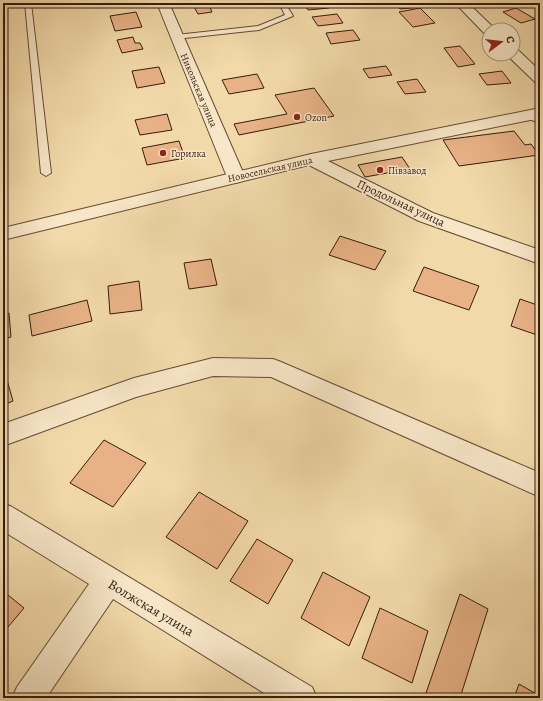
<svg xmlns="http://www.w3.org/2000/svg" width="543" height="701" viewBox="0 0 543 701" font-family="Alegreya,serif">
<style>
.building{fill:#e8b286;stroke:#341c0d}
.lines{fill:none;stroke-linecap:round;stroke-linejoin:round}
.service-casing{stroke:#644b34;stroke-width:2}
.minor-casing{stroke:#644b34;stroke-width:2}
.tertiary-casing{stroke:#644b34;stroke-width:2}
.service{fill:#f7e6c7;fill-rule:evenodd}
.minor{fill:#f7e6c7;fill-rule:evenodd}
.tertiary{fill:#f7e6c7;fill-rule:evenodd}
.poi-dot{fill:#8f2418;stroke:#f7e6c7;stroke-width:1.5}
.labels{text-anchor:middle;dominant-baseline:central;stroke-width:3;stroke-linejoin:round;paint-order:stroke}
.far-street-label{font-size:10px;fill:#341c0d;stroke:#f7e6c7}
.far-poi-label{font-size:10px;fill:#341c0d;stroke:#f7e6c7;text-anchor:start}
.street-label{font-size:12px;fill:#341c0d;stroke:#f7e6c7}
.near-street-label{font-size:14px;fill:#341c0d;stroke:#f7e6c7}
</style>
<rect width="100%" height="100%" fill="#f2d9a9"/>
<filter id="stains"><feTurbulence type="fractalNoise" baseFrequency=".005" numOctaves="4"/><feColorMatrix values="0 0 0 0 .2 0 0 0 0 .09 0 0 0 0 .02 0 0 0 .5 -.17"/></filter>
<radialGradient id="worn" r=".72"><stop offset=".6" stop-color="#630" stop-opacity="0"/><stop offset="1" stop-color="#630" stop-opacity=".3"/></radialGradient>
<!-- building -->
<path class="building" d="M 192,3 L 208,3 L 212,12 L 198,14 Z
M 303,3 L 326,3 L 329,8 L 308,10 Z
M 390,3 L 417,3 L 420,7 L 400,9 L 398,6 L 393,7 Z
M 420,8 L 435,23 L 413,27 L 399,12 Z
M 516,8 L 535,19 L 521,23 L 503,12 Z
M 136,12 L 142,27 L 115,31 L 110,16 Z
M 337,14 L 343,23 L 318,26 L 312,17 Z
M 353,30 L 360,40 L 331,44 L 326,33 Z
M 133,37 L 135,43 L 140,43 L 143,49 L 122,53 L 117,40 Z
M 460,46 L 475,64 L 458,67 L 444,48 Z
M 386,66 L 392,75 L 369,78 L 363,69 Z
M 159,67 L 165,83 L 137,88 L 132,71 Z
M 502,71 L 511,83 L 487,85 L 479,74 Z
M 257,74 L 264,88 L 229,94 L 222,80 Z
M 417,79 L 426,92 L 405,94 L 397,82 Z
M 314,88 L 334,116 L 239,135 L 234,124 L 287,114 L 275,95 Z
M 167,114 L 172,130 L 140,135 L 135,120 Z
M 514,131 L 525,145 L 531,144 L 539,155 L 459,166 L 443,140 Z
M 179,141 L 185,158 L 147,165 L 142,148 Z
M 402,157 L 410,169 L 365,177 L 358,165 Z
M 340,236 L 386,251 L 375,270 L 329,255 Z
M 211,259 L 217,285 L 189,289 L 184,263 Z
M 424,267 L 479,286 L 469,310 L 413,291 Z
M 139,281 L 142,310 L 110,314 L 108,286 Z
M 520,299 L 540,306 L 540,336 L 511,326 Z
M 87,300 L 92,321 L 32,336 L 29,315 Z
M 9,313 L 11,337 L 3,339 L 3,315 Z
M 7,380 L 13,401 L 3,405 L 3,382 Z
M 104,440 L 146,463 L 113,507 L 70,483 Z
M 199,492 L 248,521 L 217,569 L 166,537 Z
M 257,539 L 293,560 L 268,604 L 230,581 Z
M 323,572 L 370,597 L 349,646 L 301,618 Z
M 3,591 L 24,608 L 3,633 Z
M 460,594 L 488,609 L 460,698 L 429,698 L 425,696 Z
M 380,608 L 428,631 L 412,683 L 362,658 Z
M 519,684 L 540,696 L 540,698 L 514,698 Z"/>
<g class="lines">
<defs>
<path id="service" d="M 25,3 L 31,3 L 51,173 L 46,176 L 41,173 Z
M 279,3 L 285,3 L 293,16 L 259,30 L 176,39 L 172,37 L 176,35 L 258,26 L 285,15 Z
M 529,113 L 540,117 L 540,123 L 526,118 L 526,114 Z"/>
<path id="minor" d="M 157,3 L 169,3 L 245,177 L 242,181 L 236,183 L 230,181 L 227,177 Z
M 455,3 L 468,3 L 496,30 L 489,30 L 489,34 L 484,33 Z
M 513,49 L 518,50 L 540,71 L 540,83 L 535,82 L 508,56 L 507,54 L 513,54 Z
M 213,358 L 273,359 L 281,362 L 540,473 L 540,497 L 271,377 L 213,376 L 136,397 L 3,446 L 3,424 L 134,378 Z
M 3,503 L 12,507 L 312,687 L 317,698 L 272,698 L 113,599 L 46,698 L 12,698 L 17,687 L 89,584 L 3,531 Z"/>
<path id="tertiary" d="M 540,108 L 540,118 L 328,161 L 433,213 L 540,250 L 540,264 L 419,221 L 309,165 L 3,240 L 3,228 L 311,154 Z"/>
</defs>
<!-- service casing -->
<use href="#service" class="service-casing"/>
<!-- minor casing -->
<use href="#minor" class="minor-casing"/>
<!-- tertiary casing -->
<use href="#tertiary" class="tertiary-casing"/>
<!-- service -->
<use href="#service" class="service"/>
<!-- minor -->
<use href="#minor" class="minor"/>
<!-- tertiary -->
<use href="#tertiary" class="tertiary"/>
</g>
<!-- markers -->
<g class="poi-dot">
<circle cx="297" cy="117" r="4"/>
<circle cx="163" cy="153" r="4"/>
<circle cx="380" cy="170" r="4"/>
</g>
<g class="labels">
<!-- far-street labels -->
<g class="far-street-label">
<text transform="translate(199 90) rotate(67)">Никольская улица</text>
<text transform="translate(270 169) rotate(-13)">Новосельская улица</text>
</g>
<!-- far-poi labels -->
<g class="far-poi-label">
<text x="305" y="117">Ozon</text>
<text x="171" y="153">Горилка</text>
<text x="388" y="170">Пiвзавод</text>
</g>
<!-- street labels -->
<g class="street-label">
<text transform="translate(401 203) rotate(25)">Продольная улица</text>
</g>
<!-- near-street labels -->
<g class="near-street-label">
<text transform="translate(151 608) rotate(31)">Волжская улица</text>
</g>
</g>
<!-- margin -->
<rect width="543" height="701" fill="none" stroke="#f2d9a9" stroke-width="16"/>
<rect x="4" y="4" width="535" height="693" fill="none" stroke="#341c0d" stroke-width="2"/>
<rect x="8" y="8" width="527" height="685" fill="none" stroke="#341c0d"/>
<!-- north arrow -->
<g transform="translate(501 42) rotate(75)"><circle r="19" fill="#f7e6c7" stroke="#a9957d"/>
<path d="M0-3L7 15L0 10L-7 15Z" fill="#8f2418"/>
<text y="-6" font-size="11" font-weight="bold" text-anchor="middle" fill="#341c0d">С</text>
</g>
<rect width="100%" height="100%" filter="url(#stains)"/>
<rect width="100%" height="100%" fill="url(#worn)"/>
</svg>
